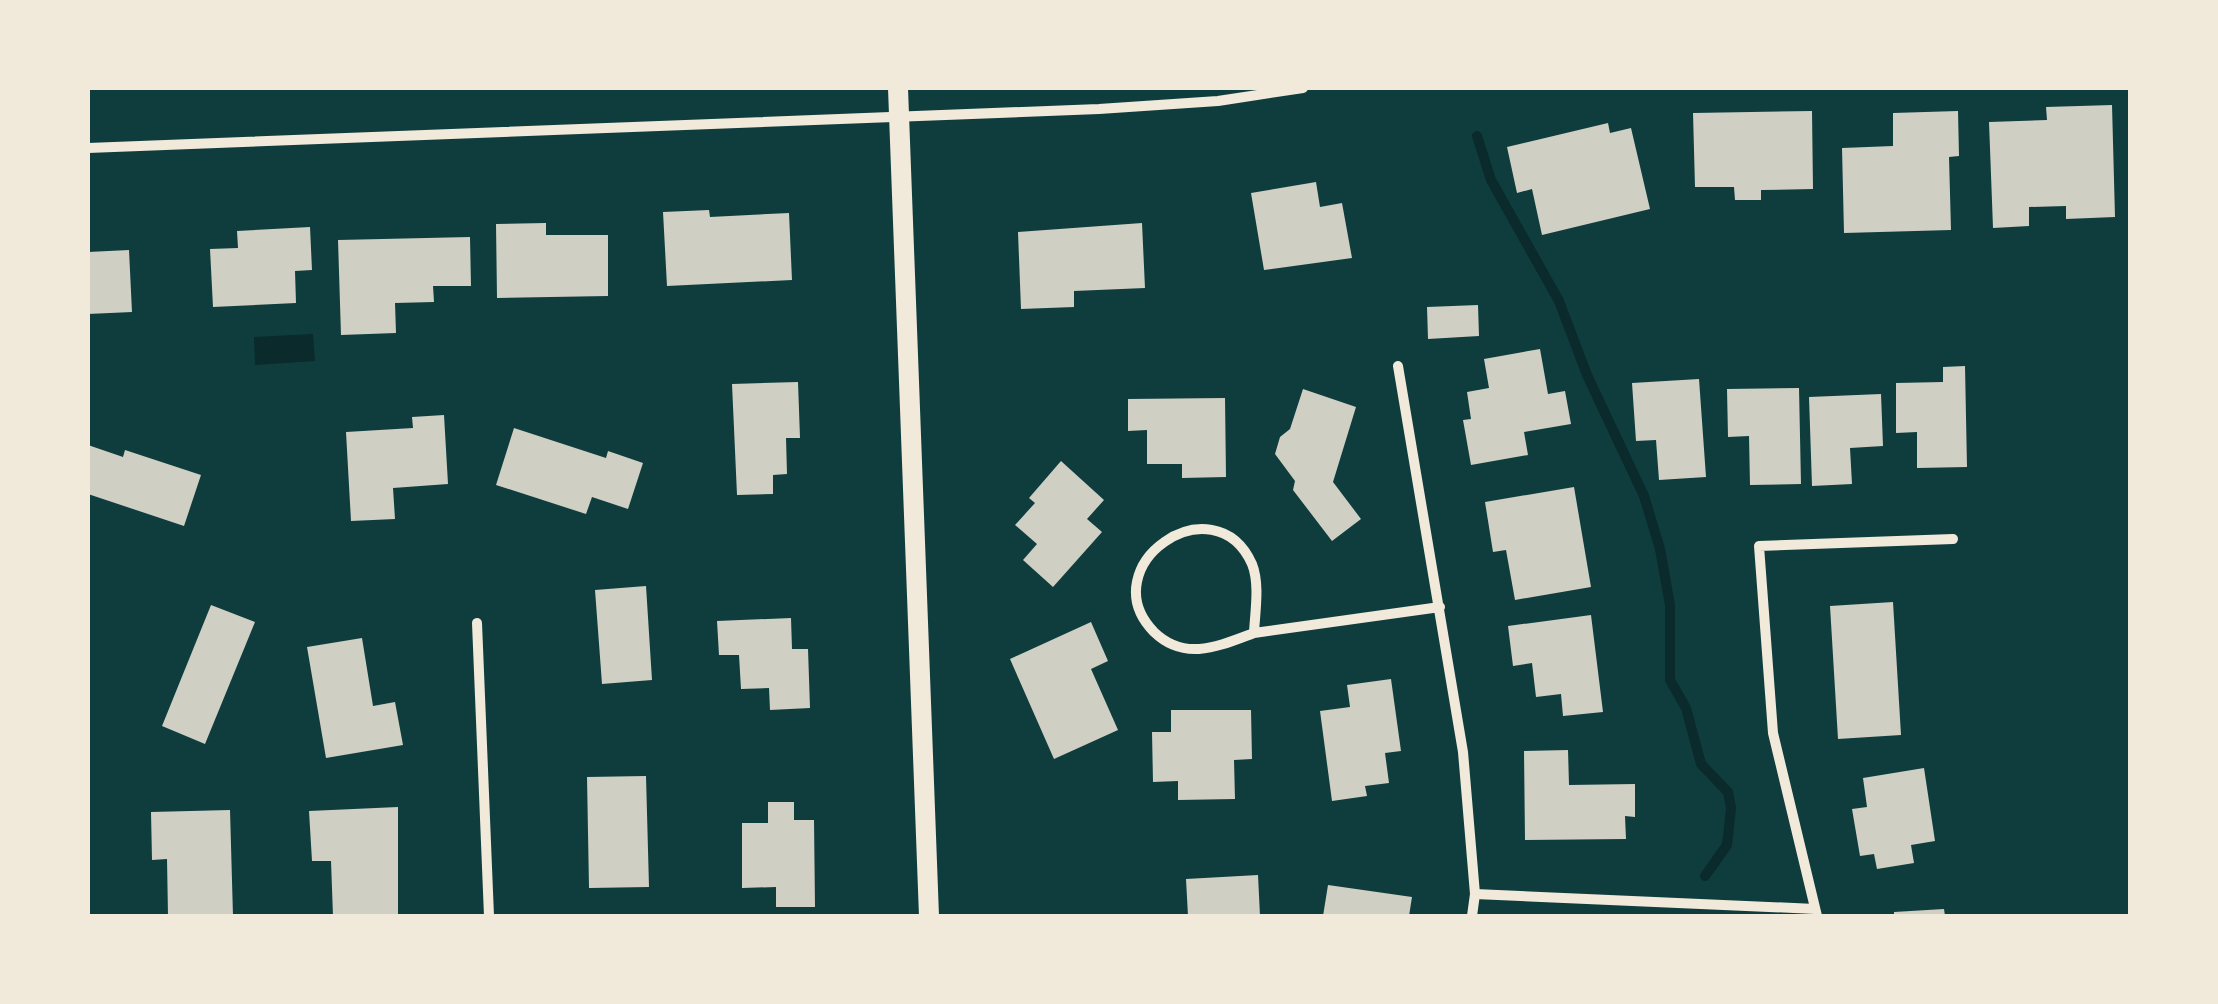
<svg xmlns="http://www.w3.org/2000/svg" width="2218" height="1004" viewBox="0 0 2218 1004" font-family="'Golos Text',sans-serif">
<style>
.water{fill:#0a2a2b}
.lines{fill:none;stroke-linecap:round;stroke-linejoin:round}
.stream{stroke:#0a2a2b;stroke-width:10}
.building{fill:#cfcfc3}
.minor{stroke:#f1e9da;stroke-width:10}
.secondary{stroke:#f1e9da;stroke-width:20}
</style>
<rect width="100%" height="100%" fill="#0f3d3e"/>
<!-- water -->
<path class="water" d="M 313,334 L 315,361 L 255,365 L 254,337 Z"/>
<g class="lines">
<!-- stream -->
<path class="stream" d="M 1477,136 L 1491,180 L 1559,301 L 1587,375 L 1644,496 L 1660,549 L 1670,605 L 1670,680 L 1686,708 L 1701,764 L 1728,792 L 1731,808 L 1727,845 L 1705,876"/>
</g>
<!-- building -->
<path class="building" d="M 2112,105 L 2115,217 L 2066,219 L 2066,206 L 2029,207 L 2029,226 L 1993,228 L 1989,122 L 2047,120 L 2046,107 Z
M 1812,111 L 1813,189 L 1761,190 L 1761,200 L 1735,200 L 1734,187 L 1695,187 L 1693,113 Z
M 1958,111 L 1959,156 L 1949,157 L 1951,230 L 1844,233 L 1842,148 L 1893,146 L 1893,113 Z
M 1608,123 L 1610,133 L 1631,128 L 1650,209 L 1542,235 L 1532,189 L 1517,193 L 1507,147 Z
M 1316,182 L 1320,207 L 1342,203 L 1352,258 L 1264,270 L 1251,193 Z
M 709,210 L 710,217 L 789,213 L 792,280 L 667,286 L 663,212 Z
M 546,223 L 546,235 L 608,235 L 608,296 L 497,298 L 496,224 Z
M 1142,223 L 1145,288 L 1074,291 L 1074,307 L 1021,309 L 1018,232 Z
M 310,227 L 312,270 L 295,271 L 296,303 L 213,307 L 210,249 L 238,248 L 237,231 Z
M 470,237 L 471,286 L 433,286 L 434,302 L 395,303 L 396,333 L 341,335 L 338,240 Z
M 129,250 L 132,312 L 88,314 L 88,252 Z
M 1478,305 L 1479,336 L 1428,339 L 1427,307 Z
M 1540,349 L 1548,394 L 1565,391 L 1571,424 L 1524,432 L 1528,455 L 1471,465 L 1463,420 L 1471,419 L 1467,392 L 1489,388 L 1484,359 Z
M 1965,366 L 1967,467 L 1917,468 L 1917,432 L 1896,433 L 1896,383 L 1943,382 L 1943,367 Z
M 1699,379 L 1706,477 L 1659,480 L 1656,440 L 1636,441 L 1632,383 Z
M 798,382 L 800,438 L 786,438 L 787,474 L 773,475 L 773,494 L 737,495 L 732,384 Z
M 1799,388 L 1801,484 L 1750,485 L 1749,436 L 1728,437 L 1727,389 Z
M 1303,389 L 1356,407 L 1333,482 L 1361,519 L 1332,541 L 1293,490 L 1295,481 L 1275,454 L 1280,437 L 1290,429 Z
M 1881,394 L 1883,446 L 1850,448 L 1852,484 L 1812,486 L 1809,397 Z
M 1225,398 L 1226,477 L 1182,478 L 1182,464 L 1147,464 L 1147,430 L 1128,431 L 1128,399 Z
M 444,415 L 448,484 L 393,488 L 395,519 L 351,521 L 346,432 L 413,428 L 412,417 Z
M 514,428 L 606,458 L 608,451 L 643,463 L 628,509 L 592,497 L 586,514 L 496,485 Z
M 88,445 L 123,457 L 125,450 L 201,475 L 184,526 L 88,494 Z
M 1061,461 L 1104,500 L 1087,519 L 1102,532 L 1053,587 L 1023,560 L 1037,544 L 1015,525 L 1035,503 L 1029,498 Z
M 1574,487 L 1591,587 L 1515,600 L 1506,550 L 1493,552 L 1485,502 Z
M 646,586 L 652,680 L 602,684 L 595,590 Z
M 1893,602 L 1901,735 L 1838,739 L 1830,606 Z
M 211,605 L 255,622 L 205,744 L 162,726 Z
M 1591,615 L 1603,712 L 1563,716 L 1561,694 L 1536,697 L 1532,663 L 1513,666 L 1508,626 Z
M 791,618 L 792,649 L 808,649 L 810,708 L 770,710 L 769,688 L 741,689 L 739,655 L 719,655 L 717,621 Z
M 1091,622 L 1108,661 L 1091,669 L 1118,730 L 1054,759 L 1010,659 Z
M 362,638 L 373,706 L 395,702 L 403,745 L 326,758 L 307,647 Z
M 1391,679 L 1401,751 L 1385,753 L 1389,783 L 1365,786 L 1367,796 L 1332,801 L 1320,711 L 1350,707 L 1347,685 Z
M 1171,710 L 1251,710 L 1252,759 L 1234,760 L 1235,799 L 1178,800 L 1178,781 L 1153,782 L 1152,732 L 1171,732 Z
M 1568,750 L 1569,785 L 1635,784 L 1635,817 L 1625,816 L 1626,839 L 1525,840 L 1524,751 Z
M 1924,768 L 1935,841 L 1911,845 L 1914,863 L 1877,869 L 1874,854 L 1860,856 L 1852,809 L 1867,807 L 1863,778 Z
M 646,776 L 649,887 L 589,888 L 587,777 Z
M 768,802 L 794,802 L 794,820 L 814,820 L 815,907 L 776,907 L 776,887 L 742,888 L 742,823 L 768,823 Z
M 398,807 L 398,916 L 333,916 L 331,861 L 312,861 L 309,811 Z
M 230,810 L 233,916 L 168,916 L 167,859 L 152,860 L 151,812 Z
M 1258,875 L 1260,916 L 1188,916 L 1186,879 Z
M 1328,885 L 1412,897 L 1409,916 L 1323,916 Z
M 1944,909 L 1945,916 L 1894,916 L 1894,912 Z"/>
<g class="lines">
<!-- minor -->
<path class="minor" d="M 88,148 L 1099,109 L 1218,101 L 1303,88
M 1398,366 L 1463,752 L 1475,894 L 1472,916
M 477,623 L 489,916
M 1254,633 C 1219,646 1185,662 1154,632 C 1090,566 1214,480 1252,564 C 1260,584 1255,612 1254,633 L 1440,607
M 1475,894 L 1815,909
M 1817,916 L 1773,733 L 1759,546 L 1953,539"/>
<!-- secondary -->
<path class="secondary" d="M 898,88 L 929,916"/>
</g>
<!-- border -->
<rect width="2218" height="1004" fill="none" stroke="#f1e9da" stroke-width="180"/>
</svg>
